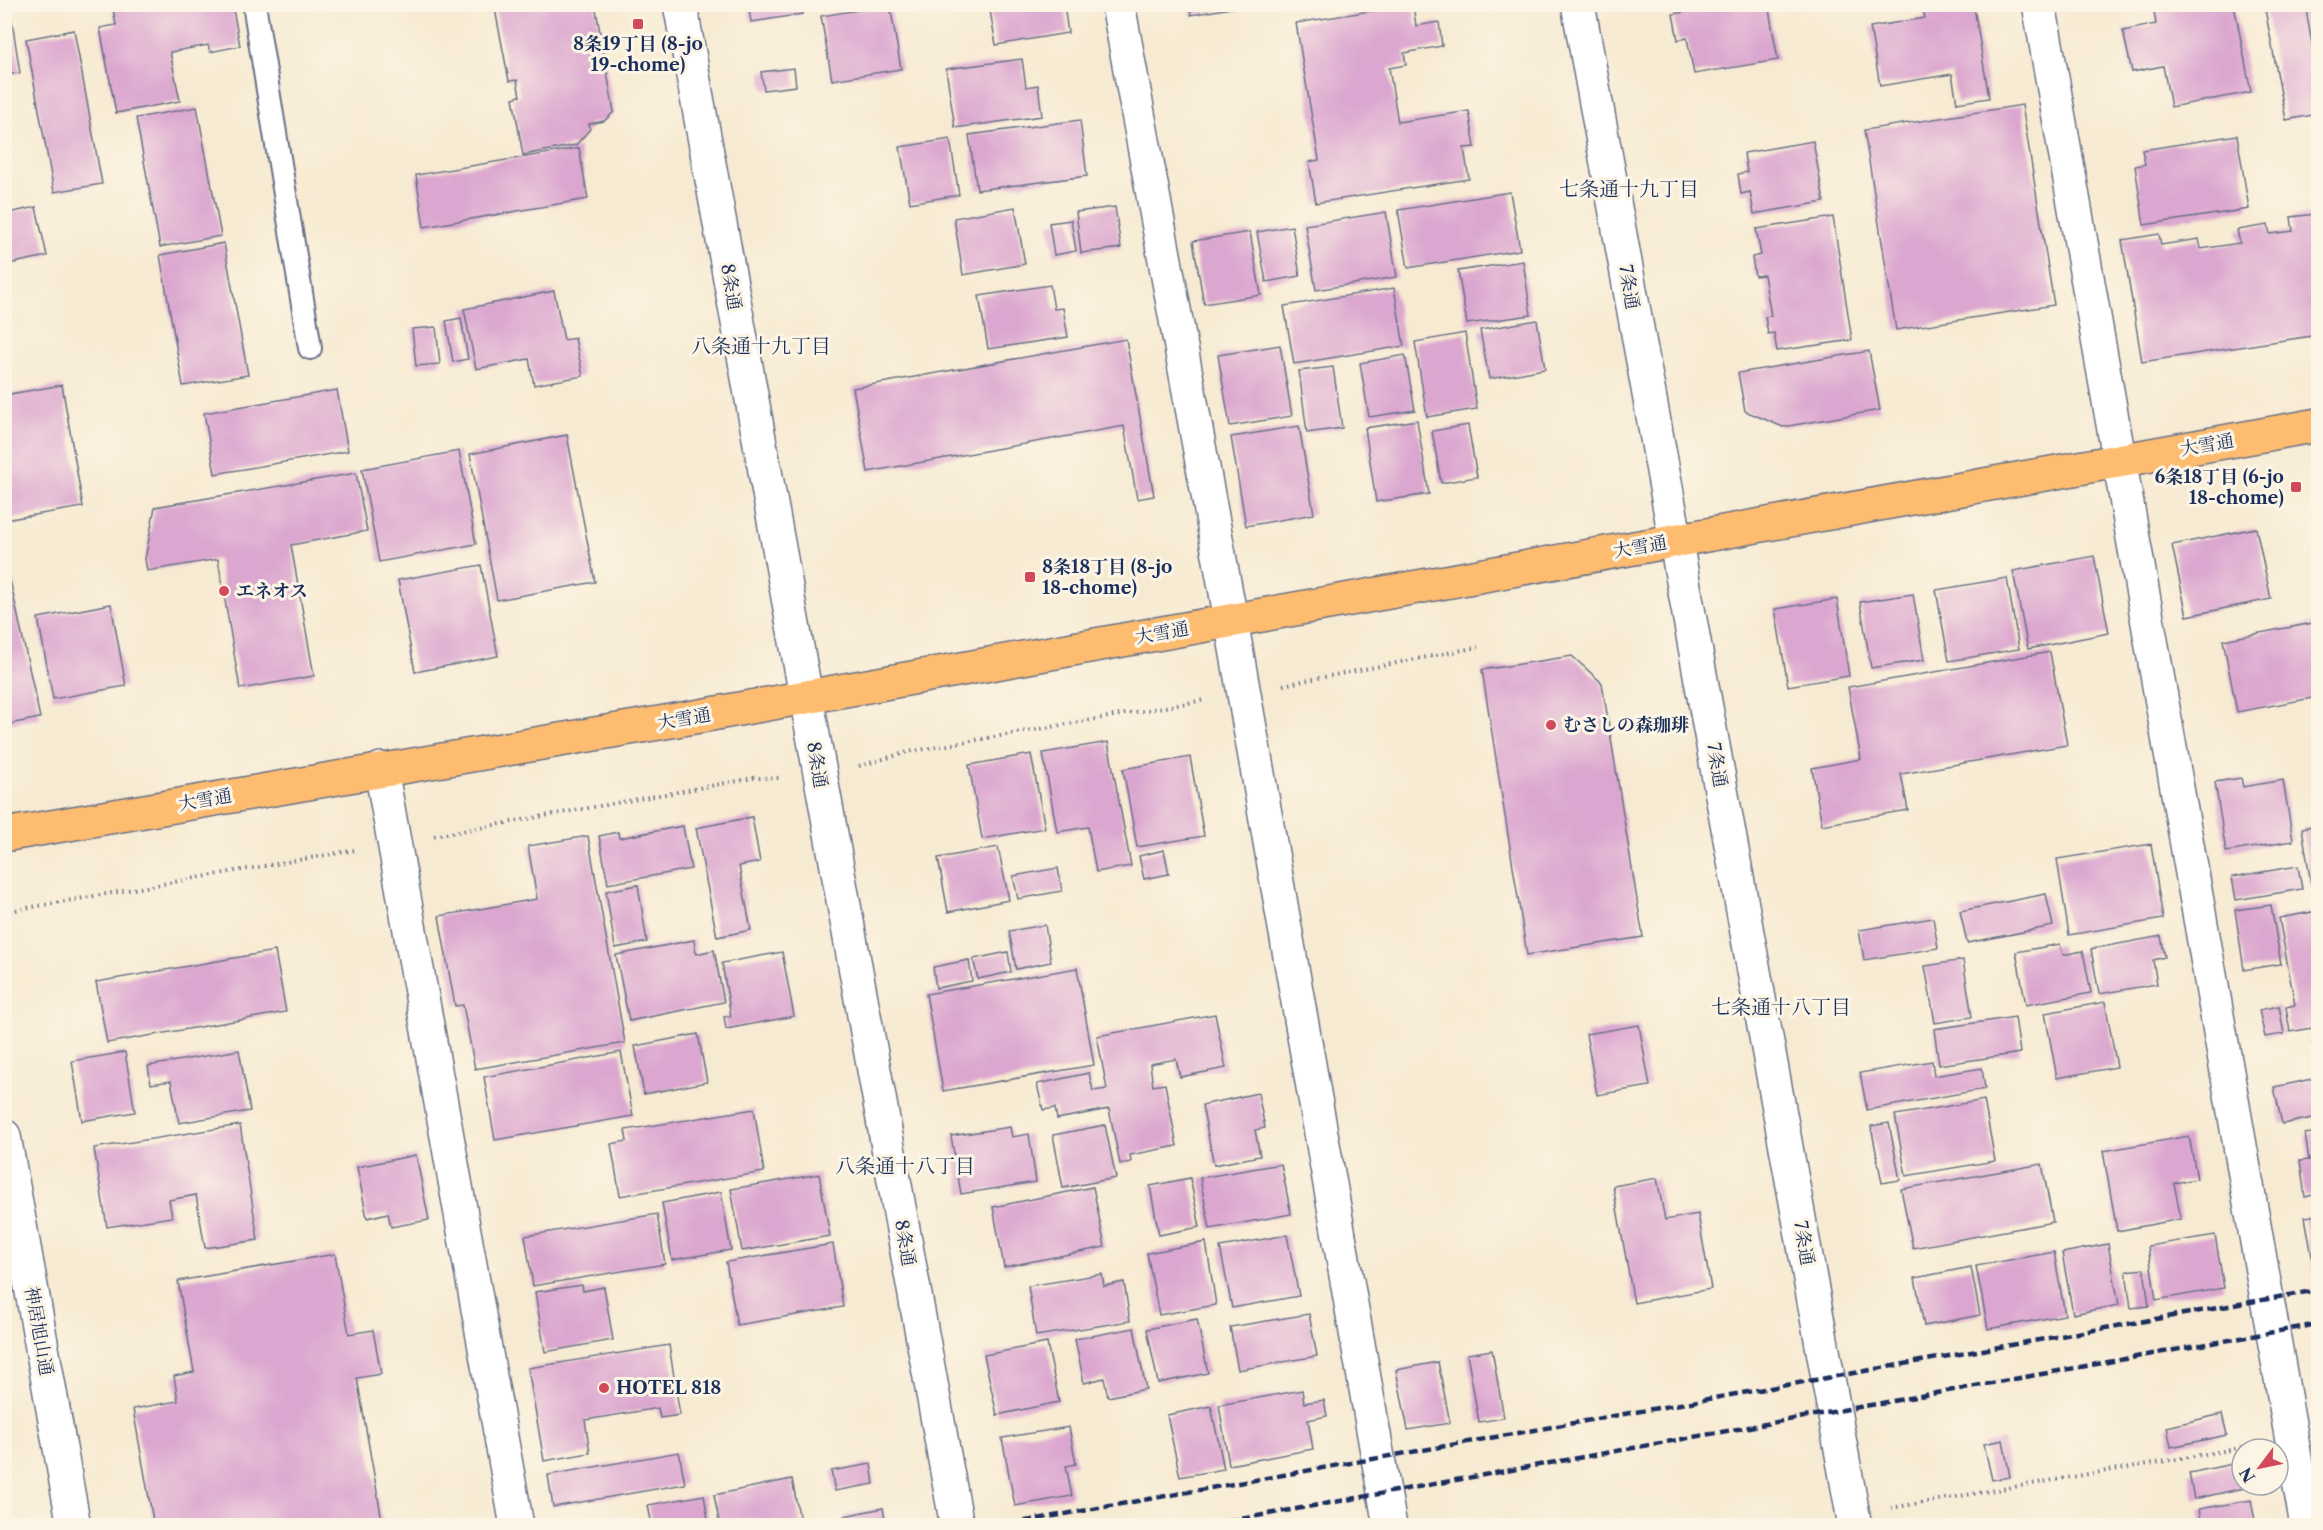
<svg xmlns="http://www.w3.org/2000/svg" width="2323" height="1530" viewBox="0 0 2323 1530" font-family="'Libre Caslon Text','Noto Serif JP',serif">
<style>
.building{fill:#dba6cf}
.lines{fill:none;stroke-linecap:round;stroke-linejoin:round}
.service-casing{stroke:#687087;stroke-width:26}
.minor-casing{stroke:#687087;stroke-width:36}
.tertiary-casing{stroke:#687087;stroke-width:36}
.trunk-casing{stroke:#687087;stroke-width:36}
.path{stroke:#687087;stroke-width:4;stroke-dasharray:1.5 4.5;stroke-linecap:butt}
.service{stroke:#fff;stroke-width:22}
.minor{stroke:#fff;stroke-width:33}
.tertiary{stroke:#fff;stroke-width:33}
.trunk{stroke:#febc70;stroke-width:33}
.rail{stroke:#1b2f5e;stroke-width:4.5;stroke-dasharray:9 4.5;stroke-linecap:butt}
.poi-dot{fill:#d1495b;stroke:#fcf5e5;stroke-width:2}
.labels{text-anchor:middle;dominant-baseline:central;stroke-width:6;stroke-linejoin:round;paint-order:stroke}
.poi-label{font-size:18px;font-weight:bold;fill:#1b2f5e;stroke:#fcf5e5;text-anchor:start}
.street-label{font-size:18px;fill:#1b2f5e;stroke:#fcf5e5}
.neighbourhood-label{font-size:20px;fill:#1b2f5e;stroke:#fcf5e5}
</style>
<rect width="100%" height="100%" fill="#fcf5e5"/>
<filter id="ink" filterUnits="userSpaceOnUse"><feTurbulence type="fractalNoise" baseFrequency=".0167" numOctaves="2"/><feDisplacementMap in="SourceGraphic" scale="12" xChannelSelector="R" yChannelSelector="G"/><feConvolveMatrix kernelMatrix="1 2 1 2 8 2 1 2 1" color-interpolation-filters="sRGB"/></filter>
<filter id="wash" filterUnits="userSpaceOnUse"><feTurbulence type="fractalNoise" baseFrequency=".008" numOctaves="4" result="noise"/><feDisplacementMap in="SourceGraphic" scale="24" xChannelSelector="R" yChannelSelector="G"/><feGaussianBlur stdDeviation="1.35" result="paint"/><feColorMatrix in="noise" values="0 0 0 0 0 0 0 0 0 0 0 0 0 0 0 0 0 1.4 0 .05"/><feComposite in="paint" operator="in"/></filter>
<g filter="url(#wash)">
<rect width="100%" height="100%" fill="#f7ead2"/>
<g id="blocks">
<!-- building -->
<path class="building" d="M 112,4 L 232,4 L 240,46 L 210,52 L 208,45 L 170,52 L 180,101 L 116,113 L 100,28 L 116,25 Z
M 494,4 L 595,4 L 614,112 L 604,121 L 589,124 L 590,129 L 576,145 L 523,155 L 513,98 L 520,96 L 517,80 L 509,81 Z
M 748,4 L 801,4 L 803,14 L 751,22 Z
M 1189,4 L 1242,4 L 1242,6 L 1191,15 Z
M 1413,4 L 1416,26 L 1439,22 L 1442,46 L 1404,53 L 1406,65 L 1389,68 L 1398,122 L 1469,111 L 1475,147 L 1464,148 L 1469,179 L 1316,203 L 1309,162 L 1319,160 L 1296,23 Z
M 1730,4 L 1768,4 L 1778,60 L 1694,74 L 1687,38 L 1678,40 L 1673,14 Z
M 1922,4 L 1947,4 L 1948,11 L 1974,7 L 1989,98 L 1957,103 L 1952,74 L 1880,86 L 1870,27 L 1925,18 Z
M 2264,4 L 2305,4 L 2318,78 L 2318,114 L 2286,120 Z
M 2311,4 L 2318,4 L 2318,39 L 2317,39 Z
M 890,5 L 901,69 L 832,80 L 821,16 Z
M 989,5 L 1064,5 L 1068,33 L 996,45 Z
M 2153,5 L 2234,5 L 2251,92 L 2171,107 L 2163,66 L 2132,72 L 2123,31 L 2156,24 Z
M 12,21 L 20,73 L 4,75 L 4,22 Z
M 74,30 L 102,184 L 54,192 L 26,39 Z
M 1022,59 L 1026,87 L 1038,85 L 1042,116 L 955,128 L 946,69 Z
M 794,68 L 796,86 L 764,90 L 761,72 Z
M 2022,105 L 2054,305 L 1896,330 L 1864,130 Z
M 197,107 L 221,236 L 160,247 L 136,118 Z
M 1080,120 L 1087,176 L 977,190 L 969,135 Z
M 2237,135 L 2249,209 L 2144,225 L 2135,166 L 2145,164 L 2142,150 Z
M 950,139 L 959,195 L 910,203 L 900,147 Z
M 1813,141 L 1824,202 L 1754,214 L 1750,192 L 1741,194 L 1738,174 L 1747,172 L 1744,153 Z
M 579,148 L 588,199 L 424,227 L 416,175 Z
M 1510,192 L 1520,250 L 1408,268 L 1398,210 Z
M 36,207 L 47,256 L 4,265 L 4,214 Z
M 1015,207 L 1025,264 L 963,275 L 954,218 Z
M 1115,207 L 1121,248 L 1081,253 L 1076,212 Z
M 1386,212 L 1397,277 L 1316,290 L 1305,225 Z
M 2315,214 L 2318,224 L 2318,335 L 2142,362 L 2122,240 L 2159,234 L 2161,245 L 2199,239 L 2201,249 L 2240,243 L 2237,230 L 2268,225 L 2270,234 L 2293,231 L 2291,217 Z
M 1833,217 L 1852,340 L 1777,351 L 1774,333 L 1768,334 L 1765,317 L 1771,316 L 1764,275 L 1755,276 L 1752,257 L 1761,255 L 1756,229 Z
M 1071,220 L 1076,251 L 1054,255 L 1049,223 Z
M 1292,226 L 1300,276 L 1266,282 L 1257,232 Z
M 1250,232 L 1261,295 L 1204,304 L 1193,241 Z
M 224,243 L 248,375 L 183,386 L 160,255 Z
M 1523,261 L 1531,315 L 1467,324 L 1458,271 Z
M 1050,285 L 1054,309 L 1063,308 L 1068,337 L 988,349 L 979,296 Z
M 1394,288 L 1404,346 L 1294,364 L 1284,306 Z
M 554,291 L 564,340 L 575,338 L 583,376 L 534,385 L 529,359 L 476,369 L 464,309 Z
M 461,318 L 468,359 L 453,362 L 446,321 Z
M 1537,320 L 1545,369 L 1489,379 L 1480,330 Z
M 436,327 L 440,364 L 416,366 L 412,329 Z
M 1465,333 L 1477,409 L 1427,417 L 1415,342 Z
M 1126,339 L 1154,496 L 1137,499 L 1124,426 L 868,472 L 853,388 Z
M 1280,345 L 1292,416 L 1230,426 L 1218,355 Z
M 1869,351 L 1880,410 L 1783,427 L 1745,411 L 1738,373 Z
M 1405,355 L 1415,410 L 1369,417 L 1360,363 Z
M 1333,367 L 1342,428 L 1307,433 L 1299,371 Z
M 62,385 L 83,507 L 4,520 L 4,395 Z
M 337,390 L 348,451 L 215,474 L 204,413 Z
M 1417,420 L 1429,494 L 1376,502 L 1365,428 Z
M 1468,425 L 1477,477 L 1441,483 L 1432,431 Z
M 1299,426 L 1314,514 L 1246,526 L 1231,437 Z
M 567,435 L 595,582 L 497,600 L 470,454 Z
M 459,451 L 476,544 L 379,562 L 362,469 Z
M 356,473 L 367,531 L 291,545 L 314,676 L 240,689 L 218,559 L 147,571 L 145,559 L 155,507 Z
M 2256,528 L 2271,599 L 2187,616 L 2172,545 Z
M 4,552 L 40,718 L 4,725 Z
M 2094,556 L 2109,633 L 2028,649 L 2013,571 Z
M 481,565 L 498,656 L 415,672 L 398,580 Z
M 2007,578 L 2019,649 L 1949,661 L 1936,590 Z
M 1913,594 L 1924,660 L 1871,668 L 1860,602 Z
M 1837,599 L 1849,676 L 1788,686 L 1775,609 Z
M 111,604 L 126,686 L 53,699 L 38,618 Z
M 2318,622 L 2318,697 L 2237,712 L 2223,640 Z
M 2050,652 L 2067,745 L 1901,774 L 1908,810 L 1822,825 L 1812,768 L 1861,759 L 1848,687 Z
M 1572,656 L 1602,683 L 1643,937 L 1527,955 L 1482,670 Z
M 1108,742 L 1131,866 L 1096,872 L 1088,827 L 1057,832 L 1043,753 Z
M 1031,754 L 1045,828 L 982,839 L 969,765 Z
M 1190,757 L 1204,836 L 1137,847 L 1123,769 Z
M 2241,778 L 2243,787 L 2283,780 L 2293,841 L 2226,852 L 2215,782 Z
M 752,817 L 760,862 L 739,866 L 751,930 L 717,937 L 696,828 Z
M 2318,825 L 2318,883 L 2311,884 L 2302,828 Z
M 683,826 L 691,869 L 608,884 L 599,836 L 618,832 L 619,838 Z
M 588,836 L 625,1043 L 475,1069 L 463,1005 L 455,1006 L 439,916 L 537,899 L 528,846 Z
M 2151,844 L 2163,919 L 2069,935 L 2057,859 Z
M 998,847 L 1009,900 L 948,912 L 938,858 Z
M 1164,850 L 1169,874 L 1144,879 L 1139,856 Z
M 2298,866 L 2302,889 L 2236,900 L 2232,877 Z
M 1058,868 L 1062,891 L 1018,899 L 1013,876 Z
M 638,885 L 647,942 L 615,948 L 606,891 Z
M 2046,894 L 2053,926 L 1967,943 L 1960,911 Z
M 2271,905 L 2281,964 L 2244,970 L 2235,910 Z
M 2318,911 L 2318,1027 L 2290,1032 L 2286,1007 L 2295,1005 L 2279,918 Z
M 1933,918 L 1938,948 L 1864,960 L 1859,930 Z
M 1045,925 L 1051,962 L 1016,969 L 1009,931 Z
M 2161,936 L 2165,957 L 2153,960 L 2157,984 L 2099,994 L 2091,949 Z
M 694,940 L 696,954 L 714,950 L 724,1002 L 629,1021 L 616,955 Z
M 2060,944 L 2063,955 L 2083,951 L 2091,993 L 2026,1005 L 2016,952 Z
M 275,951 L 286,1012 L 107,1043 L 96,982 Z
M 782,952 L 794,1016 L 726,1029 L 724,1017 L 731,1016 L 722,963 Z
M 1008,952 L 1011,972 L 978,979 L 973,959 Z
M 969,960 L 972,981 L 936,988 L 933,967 Z
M 1963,960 L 1972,1017 L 1935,1023 L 1925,966 Z
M 1077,968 L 1094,1065 L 943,1091 L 926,994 Z
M 2105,1002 L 2117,1067 L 2057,1078 L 2045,1013 Z
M 2279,1006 L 2284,1034 L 2265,1037 L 2259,1010 Z
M 1215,1014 L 1226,1068 L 1180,1077 L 1176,1059 L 1150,1064 L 1153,1086 L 1165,1084 L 1177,1146 L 1130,1155 L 1131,1162 L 1120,1164 L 1109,1109 L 1057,1119 L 1055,1108 L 1043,1110 L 1037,1084 L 1089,1073 L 1093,1091 L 1107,1089 L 1097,1036 Z
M 2015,1017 L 2020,1053 L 1939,1065 L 1934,1029 Z
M 1639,1025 L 1650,1086 L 1597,1095 L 1586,1034 Z
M 698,1034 L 707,1082 L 644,1094 L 635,1046 Z
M 2318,1041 L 2318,1071 L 2317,1071 L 2312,1042 Z
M 239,1050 L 250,1111 L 179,1123 L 171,1081 L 151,1084 L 148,1066 Z
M 125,1052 L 135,1112 L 82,1121 L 72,1061 Z
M 621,1052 L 633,1116 L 495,1140 L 484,1077 Z
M 1932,1061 L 1934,1076 L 1982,1068 L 1985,1089 L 1867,1110 L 1860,1073 Z
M 2318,1078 L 2318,1117 L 2282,1124 L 2274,1087 Z
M 1258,1093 L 1265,1128 L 1255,1130 L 1260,1156 L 1214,1165 L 1202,1105 Z
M 1984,1100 L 1995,1161 L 1906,1176 L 1895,1115 Z
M 754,1109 L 764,1172 L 620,1196 L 611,1144 L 627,1141 L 625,1130 Z
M 1889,1123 L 1900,1180 L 1882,1183 L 1871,1126 Z
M 240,1125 L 258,1240 L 205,1248 L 196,1195 L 169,1200 L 172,1217 L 107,1227 L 94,1148 Z
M 1105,1125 L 1116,1178 L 1063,1188 L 1053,1135 Z
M 1010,1127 L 1012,1137 L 1029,1134 L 1036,1182 L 961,1194 L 951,1136 Z
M 2318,1132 L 2318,1194 L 2305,1197 L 2300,1161 L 2309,1160 L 2305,1134 Z
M 2189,1136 L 2197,1179 L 2174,1183 L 2181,1219 L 2117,1231 L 2103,1151 Z
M 416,1155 L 429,1220 L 391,1227 L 388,1213 L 367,1218 L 357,1167 Z
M 1281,1164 L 1291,1214 L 1210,1229 L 1200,1178 Z
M 2042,1164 L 2053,1222 L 1913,1248 L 1901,1189 Z
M 819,1174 L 830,1236 L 742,1251 L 731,1189 Z
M 1190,1178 L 1200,1227 L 1159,1235 L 1150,1186 Z
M 1657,1178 L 1665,1220 L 1698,1214 L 1711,1289 L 1634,1303 L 1613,1186 Z
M 1093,1187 L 1105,1247 L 1004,1267 L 993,1207 Z
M 721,1192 L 731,1250 L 672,1260 L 662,1203 Z
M 657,1214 L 665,1264 L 533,1286 L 525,1236 Z
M 2318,1215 L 2318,1272 L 2315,1273 L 2305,1217 Z
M 1287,1235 L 1299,1296 L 1232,1308 L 1220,1247 Z
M 2215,1235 L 2224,1288 L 2156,1300 L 2148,1246 Z
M 1206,1242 L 1216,1305 L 1159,1315 L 1147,1253 Z
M 833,1244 L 843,1307 L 737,1325 L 726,1262 Z
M 2108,1244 L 2119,1305 L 2073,1314 L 2062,1253 Z
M 2054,1252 L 2065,1315 L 1988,1329 L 1976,1266 Z
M 335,1254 L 349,1334 L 373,1330 L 381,1374 L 357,1378 L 383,1526 L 154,1526 L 133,1409 L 178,1401 L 174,1376 L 194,1372 L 178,1281 Z
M 1971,1267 L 1980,1315 L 1924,1326 L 1915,1278 Z
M 2144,1269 L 2149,1306 L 2131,1308 L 2126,1271 Z
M 1102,1274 L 1104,1286 L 1124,1282 L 1130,1321 L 1036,1336 L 1028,1286 Z
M 582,1285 L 583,1291 L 604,1287 L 613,1340 L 545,1352 L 535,1292 Z
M 1309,1314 L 1317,1356 L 1238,1370 L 1230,1327 Z
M 1197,1319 L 1208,1373 L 1158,1383 L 1147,1329 Z
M 1134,1328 L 1146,1389 L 1108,1397 L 1104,1378 L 1084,1383 L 1075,1339 Z
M 1047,1343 L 1059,1402 L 997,1415 L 984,1355 Z
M 669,1345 L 680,1415 L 660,1418 L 658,1408 L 585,1420 L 590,1453 L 544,1461 L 528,1368 Z
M 1492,1350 L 1504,1418 L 1479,1422 L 1467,1354 Z
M 1438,1362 L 1450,1423 L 1408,1430 L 1396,1370 Z
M 1302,1390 L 1304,1403 L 1324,1400 L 1327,1416 L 1308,1420 L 1313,1449 L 1229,1465 L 1219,1405 Z
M 1211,1406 L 1224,1469 L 1180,1477 L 1167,1415 Z
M 2222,1414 L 2227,1435 L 2171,1447 L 2167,1427 Z
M 1069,1427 L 1076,1464 L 1066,1466 L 1072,1496 L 1015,1506 L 1002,1438 Z
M 2003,1440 L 2010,1477 L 1992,1480 L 1984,1444 Z
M 679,1452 L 685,1484 L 553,1507 L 548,1475 Z
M 2242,1462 L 2242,1485 L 2253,1486 L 2194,1499 L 2189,1473 Z
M 871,1464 L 874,1484 L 835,1491 L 831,1471 Z
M 792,1479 L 801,1526 L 720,1526 L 714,1495 Z
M 704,1495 L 709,1526 L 652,1526 L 648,1505 Z
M 2251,1500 L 2256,1526 L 2202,1526 L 2199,1509 Z
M 883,1508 L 886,1526 L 846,1526 L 844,1516 Z"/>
</g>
</g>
<g filter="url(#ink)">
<use href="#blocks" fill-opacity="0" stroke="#687087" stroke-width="1.5"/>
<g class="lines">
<defs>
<path id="service" d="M 254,4 L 310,348"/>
<path id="minor" d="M 2039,4 L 2307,1526"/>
<path id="tertiary" d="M 680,4 L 957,1526
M 1118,4 L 1231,620 L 1390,1526
M 1578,4 L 1855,1526
M 381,769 L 517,1526
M 4,1136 L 74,1526"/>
<path id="trunk" d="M 4,835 L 706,715 L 2318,425"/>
</defs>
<!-- service casing -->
<use href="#service" class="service-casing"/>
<!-- minor casing -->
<use href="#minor" class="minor-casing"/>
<!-- tertiary casing -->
<use href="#tertiary" class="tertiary-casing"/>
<!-- trunk casing -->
<use href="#trunk" class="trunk-casing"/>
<!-- path -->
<path class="path" d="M 1283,685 L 1478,647
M 859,766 L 908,752 L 1205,700
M 434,836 L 754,778 L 781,778
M 4,912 L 355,850
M 1891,1508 L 2253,1446
M 1790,1526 L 1815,1521"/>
<!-- service -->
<use href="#service" class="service"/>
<!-- minor -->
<use href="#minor" class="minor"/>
<!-- tertiary -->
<use href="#tertiary" class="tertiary"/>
<!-- trunk -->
<use href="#trunk" class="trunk"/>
<!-- rail -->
<path class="rail" d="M 998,1526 L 2318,1290
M 1202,1526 L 2318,1324"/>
</g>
</g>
<!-- markers -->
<g class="poi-dot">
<rect x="632" y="18" width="12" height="12" rx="3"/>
<rect x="2290" y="481" width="12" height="12" rx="3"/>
<rect x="1024" y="571" width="12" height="12" rx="3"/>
<circle cx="224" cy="591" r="6"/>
<circle cx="1551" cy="725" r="6"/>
<circle cx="604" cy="1388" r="6"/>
</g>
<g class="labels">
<!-- poi labels -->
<g class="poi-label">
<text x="638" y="44" text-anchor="middle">8条19丁目 (8-jo<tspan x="638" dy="21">19-chome)</tspan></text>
<text x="2284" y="477" text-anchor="end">6条18丁目 (6-jo<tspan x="2284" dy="21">18-chome)</tspan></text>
<text x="1042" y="567">8条18丁目 (8-jo<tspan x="1042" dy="21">18-chome)</tspan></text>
<text x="236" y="591">エネオス</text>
<text x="1563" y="725">むさしの森珈琲</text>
<text x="616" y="1388">HOTEL 818</text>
</g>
<!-- street labels -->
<g class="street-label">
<text transform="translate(731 287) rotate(80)">8条通</text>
<text transform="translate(1629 287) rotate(80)">7条通</text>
<text transform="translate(2207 445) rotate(-10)">大雪通</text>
<text transform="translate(1640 547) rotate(-10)">大雪通</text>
<text transform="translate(1162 633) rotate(-10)">大雪通</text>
<text transform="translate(684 719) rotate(-10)">大雪通</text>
<text transform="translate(817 765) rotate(80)">8条通</text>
<text transform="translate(1717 765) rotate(80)">7条通</text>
<text transform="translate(205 800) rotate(-10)">大雪通</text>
<text transform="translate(905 1243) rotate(80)">8条通</text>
<text transform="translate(1804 1243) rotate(80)">7条通</text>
<text transform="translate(39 1331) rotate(80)">神居旭山通</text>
</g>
<!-- neighbourhood labels -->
<g class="neighbourhood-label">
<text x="1629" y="189">七条通十九丁目</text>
<text x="761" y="346">八条通十九丁目</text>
<text x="1781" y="1007">七条通十八丁目</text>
<text x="905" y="1166">八条通十八丁目</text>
</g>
</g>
<!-- margin -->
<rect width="2323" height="1530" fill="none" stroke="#fcf5e5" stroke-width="24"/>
<!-- north arrow -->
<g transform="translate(2260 1467) rotate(238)"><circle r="28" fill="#fcf5e5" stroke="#a2a6af" stroke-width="1.5"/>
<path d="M0-4.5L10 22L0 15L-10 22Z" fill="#d1495b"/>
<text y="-9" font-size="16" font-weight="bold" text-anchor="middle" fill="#1b2f5e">N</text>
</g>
</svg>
